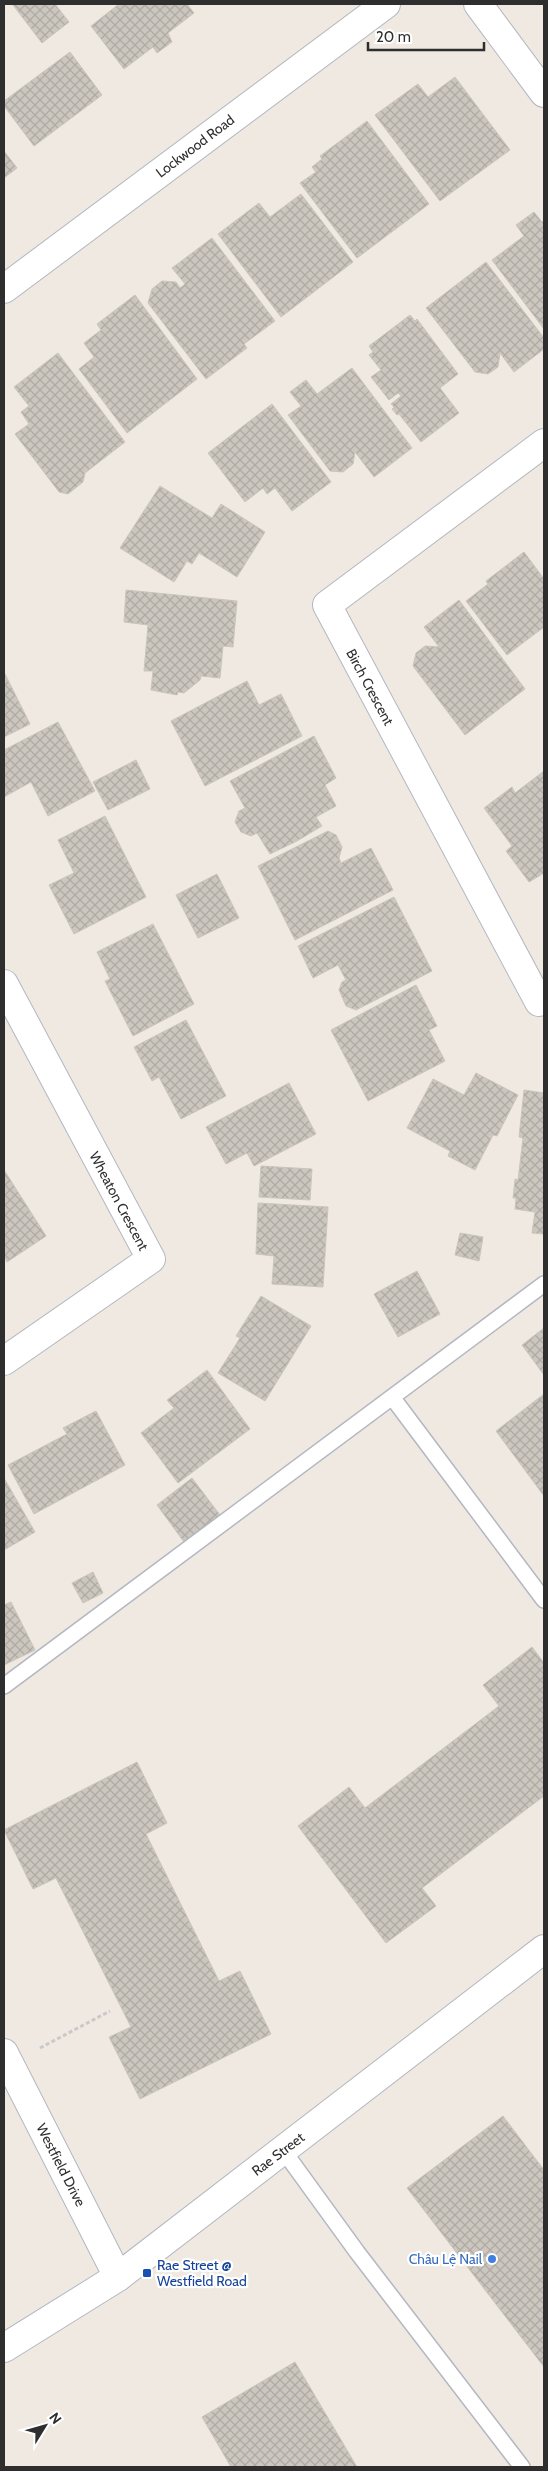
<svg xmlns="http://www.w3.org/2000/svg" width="548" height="2471" viewBox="0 0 548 2471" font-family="Cabin,sans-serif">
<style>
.building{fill:url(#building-cross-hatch);stroke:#cbc5ba}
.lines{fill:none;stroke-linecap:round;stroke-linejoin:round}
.lane-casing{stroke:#b4b7c1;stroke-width:18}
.street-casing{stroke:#b4b7c1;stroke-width:30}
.secondary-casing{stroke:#b4b7c1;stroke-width:30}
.path{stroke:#c9c9c9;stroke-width:3;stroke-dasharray:4 2.5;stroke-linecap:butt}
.lane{stroke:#fff;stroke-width:15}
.street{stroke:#fff;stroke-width:28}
.secondary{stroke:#fff;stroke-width:28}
.shop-dot{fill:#3f7fe0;stroke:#fff;stroke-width:2}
.transit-dot{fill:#1a4fb4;stroke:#fff;stroke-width:2}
.labels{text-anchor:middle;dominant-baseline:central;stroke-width:4.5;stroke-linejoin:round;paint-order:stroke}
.street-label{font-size:14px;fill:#2e2e2e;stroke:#fff}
.shop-label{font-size:14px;fill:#366cbe;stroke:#fff;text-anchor:end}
.transit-label{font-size:14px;fill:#164399;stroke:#fff;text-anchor:start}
</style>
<defs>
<pattern id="building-cross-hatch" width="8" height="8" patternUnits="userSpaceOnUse" patternTransform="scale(1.25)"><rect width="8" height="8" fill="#cbc7bf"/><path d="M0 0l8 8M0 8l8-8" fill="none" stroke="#afaba4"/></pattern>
</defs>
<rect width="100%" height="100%" fill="#efe9e1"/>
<!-- building -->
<path class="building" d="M 15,4 L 55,4 L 69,22 L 42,43 L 13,5 Z
M 119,4 L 187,4 L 194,13 L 168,33 L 172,42 L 157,53 L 153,47 L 124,69 L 91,26 Z
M 70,52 L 102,95 L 34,146 L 4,106 L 4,101 Z
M 455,77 L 510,150 L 440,201 L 375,115 L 418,84 L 428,97 Z
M 367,121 L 429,204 L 357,258 L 300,183 L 316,172 L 312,167 L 322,159 L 320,156 Z
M 4,151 L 17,168 L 4,178 Z
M 301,194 L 353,262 L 281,317 L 218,234 L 259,203 L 270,217 Z
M 534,212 L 542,222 L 544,220 L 544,329 L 492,260 L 524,236 L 516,225 Z
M 212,238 L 275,321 L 244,344 L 247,348 L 206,379 L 148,303 L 152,289 L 162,281 L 176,282 L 180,288 L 185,284 L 172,268 Z
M 486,262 L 544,338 L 544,349 L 514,372 L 500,353 L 498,367 L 488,374 L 475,372 L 426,308 Z
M 135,295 L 197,379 L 127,433 L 79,369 L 94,357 L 84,343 L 101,330 L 97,324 Z
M 410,315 L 415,321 L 417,319 L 458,374 L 440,388 L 459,413 L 421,442 L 399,414 L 397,415 L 392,409 L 394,407 L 391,404 L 401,396 L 398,393 L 389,400 L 371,377 L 381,370 L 369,355 L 373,352 L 369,346 Z
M 58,353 L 125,442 L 85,473 L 83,482 L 68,494 L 59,492 L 15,434 L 29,424 L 21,412 L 29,406 L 14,387 Z
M 352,368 L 412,448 L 374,477 L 355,452 L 353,464 L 343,472 L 330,471 L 288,415 L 301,406 L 290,392 L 306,380 L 317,394 Z
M 272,404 L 331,482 L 292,511 L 275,488 L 267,494 L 263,488 L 245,502 L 208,453 Z
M 160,486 L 212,518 L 221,504 L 265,532 L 237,577 L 199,553 L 192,564 L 187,561 L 174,582 L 120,548 Z
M 524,552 L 544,579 L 544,627 L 507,655 L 466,601 L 488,584 L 486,581 Z
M 126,590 L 237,601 L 233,647 L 223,646 L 220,678 L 201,676 L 200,680 L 184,693 L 178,692 L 177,695 L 151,690 L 153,671 L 144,671 L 148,625 L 124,622 Z
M 459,600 L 525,689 L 465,735 L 413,666 L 416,653 L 425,646 L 439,647 L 424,627 Z
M 4,672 L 30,724 L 4,737 Z
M 247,681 L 259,705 L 281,694 L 302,736 L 205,786 L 171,721 Z
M 58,722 L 95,791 L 48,816 L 31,782 L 4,797 L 4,750 Z
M 314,736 L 336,778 L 325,785 L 336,806 L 316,817 L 322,826 L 297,841 L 270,854 L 257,833 L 251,836 L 241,832 L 235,822 L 239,811 L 245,808 L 230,781 Z
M 136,760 L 150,789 L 108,810 L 93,782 Z
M 544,771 L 544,873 L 529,882 L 506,851 L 512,846 L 484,808 L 512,787 L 515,793 Z
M 105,816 L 146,897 L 74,934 L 49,885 L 74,873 L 58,840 Z
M 328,831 L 336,835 L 342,847 L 339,858 L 341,863 L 371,848 L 393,890 L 295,940 L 258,866 Z
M 217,874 L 239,918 L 198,938 L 176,895 Z
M 394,897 L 432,971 L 356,1010 L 346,1006 L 339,990 L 342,982 L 346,980 L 338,965 L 313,978 L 298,946 Z
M 153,924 L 194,1004 L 133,1036 L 105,981 L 110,979 L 97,952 Z
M 416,985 L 437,1026 L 429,1030 L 445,1061 L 368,1101 L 331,1030 Z
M 186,1020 L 226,1096 L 181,1119 L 159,1077 L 152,1081 L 134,1047 Z
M 476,1073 L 518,1095 L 497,1136 L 493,1135 L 475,1170 L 448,1156 L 450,1151 L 407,1128 L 433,1079 L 464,1095 Z
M 289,1083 L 316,1134 L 254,1166 L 247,1153 L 226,1164 L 206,1127 Z
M 524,1090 L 544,1093 L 544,1234 L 532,1233 L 535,1212 L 515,1209 L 516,1198 L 513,1198 L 515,1179 L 518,1180 L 523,1138 L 519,1137 Z
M 261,1166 L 312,1169 L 310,1200 L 259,1197 Z
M 4,1170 L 46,1236 L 7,1262 L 4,1256 Z
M 258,1203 L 328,1207 L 323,1287 L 272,1284 L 274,1256 L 256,1254 Z
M 460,1233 L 483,1237 L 479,1261 L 455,1255 Z
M 417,1271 L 440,1314 L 398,1337 L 374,1294 Z
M 261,1296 L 311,1326 L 265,1401 L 218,1373 L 240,1338 L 236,1336 Z
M 544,1328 L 544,1375 L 522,1345 Z
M 207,1370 L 250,1429 L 178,1483 L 141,1433 L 174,1408 L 167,1400 Z
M 544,1394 L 544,1496 L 496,1431 Z
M 96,1411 L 125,1465 L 34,1514 L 8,1465 L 67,1434 L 63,1428 Z
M 4,1478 L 35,1532 L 4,1550 Z
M 192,1478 L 220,1515 L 184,1542 L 157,1505 Z
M 93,1572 L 103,1593 L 83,1603 L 72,1583 Z
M 11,1602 L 35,1650 L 4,1665 L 4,1605 Z
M 532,1647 L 544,1663 L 544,1796 L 422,1888 L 436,1906 L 386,1943 L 298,1826 L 349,1787 L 365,1808 L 499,1706 L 483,1685 Z
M 137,1762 L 167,1823 L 146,1834 L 219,1981 L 240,1971 L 271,2034 L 140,2099 L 109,2037 L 131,2027 L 56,1878 L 33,1889 L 4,1830 Z
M 503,2116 L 544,2170 L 544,2367 L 407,2188 Z
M 295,2362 L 357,2467 L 231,2467 L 202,2417 Z"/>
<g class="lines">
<defs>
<path id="lane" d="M 392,1397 L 544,1600
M 4,1686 L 544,1284
M 283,2150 L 357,2252 L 522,2467"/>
<path id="street" d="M 478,4 L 544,93
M 4,289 L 386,4
M 544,443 L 327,605 L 539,1002 L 544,998
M 4,984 L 151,1259 L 4,1361
M 4,2053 L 118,2277"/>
<path id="secondary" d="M 4,2348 L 118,2277 L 544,1949"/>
</defs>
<!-- lane casing -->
<use href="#lane" class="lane-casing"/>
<!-- street casing -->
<use href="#street" class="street-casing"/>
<!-- secondary casing -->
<use href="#secondary" class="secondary-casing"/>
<!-- path -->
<path class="path" d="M 40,2048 L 110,2011"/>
<!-- lane -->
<use href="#lane" class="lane"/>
<!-- street -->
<use href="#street" class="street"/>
<!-- secondary -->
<use href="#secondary" class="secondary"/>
</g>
<!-- markers -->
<circle class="shop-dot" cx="492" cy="2259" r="5"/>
<rect class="transit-dot" x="142" y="2268" width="10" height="10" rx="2.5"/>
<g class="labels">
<!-- street labels -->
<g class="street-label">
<text transform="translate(195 146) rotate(-37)">Lockwood Road</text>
<text transform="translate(370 687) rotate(62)">Birch Crescent</text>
<text transform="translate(119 1201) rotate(62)">Wheaton Crescent</text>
<text transform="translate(278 2154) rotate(-37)">Rae Street</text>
<text transform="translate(61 2165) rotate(63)">Westfield Drive</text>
</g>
<!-- shop labels -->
<g class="shop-label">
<text x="482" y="2259">Châu Lệ Nail</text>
</g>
<!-- transit labels -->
<g class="transit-label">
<text x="157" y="2265">Rae Street @<tspan x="157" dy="16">Westfield Road</tspan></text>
</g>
</g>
<!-- border -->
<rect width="548" height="2471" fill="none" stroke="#2e2e2e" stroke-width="10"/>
<!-- north arrow -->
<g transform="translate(45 2426) rotate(53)" stroke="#ffffff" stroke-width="4" paint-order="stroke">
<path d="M0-4L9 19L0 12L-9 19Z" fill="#2e2e2e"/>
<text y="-8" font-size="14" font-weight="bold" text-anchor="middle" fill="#2e2e2e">N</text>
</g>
<!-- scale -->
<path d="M368 42v8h116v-8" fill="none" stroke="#2e2e2e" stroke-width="2.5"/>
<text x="376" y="42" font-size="15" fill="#2e2e2e" stroke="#ffffff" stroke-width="4" paint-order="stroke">20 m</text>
</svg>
